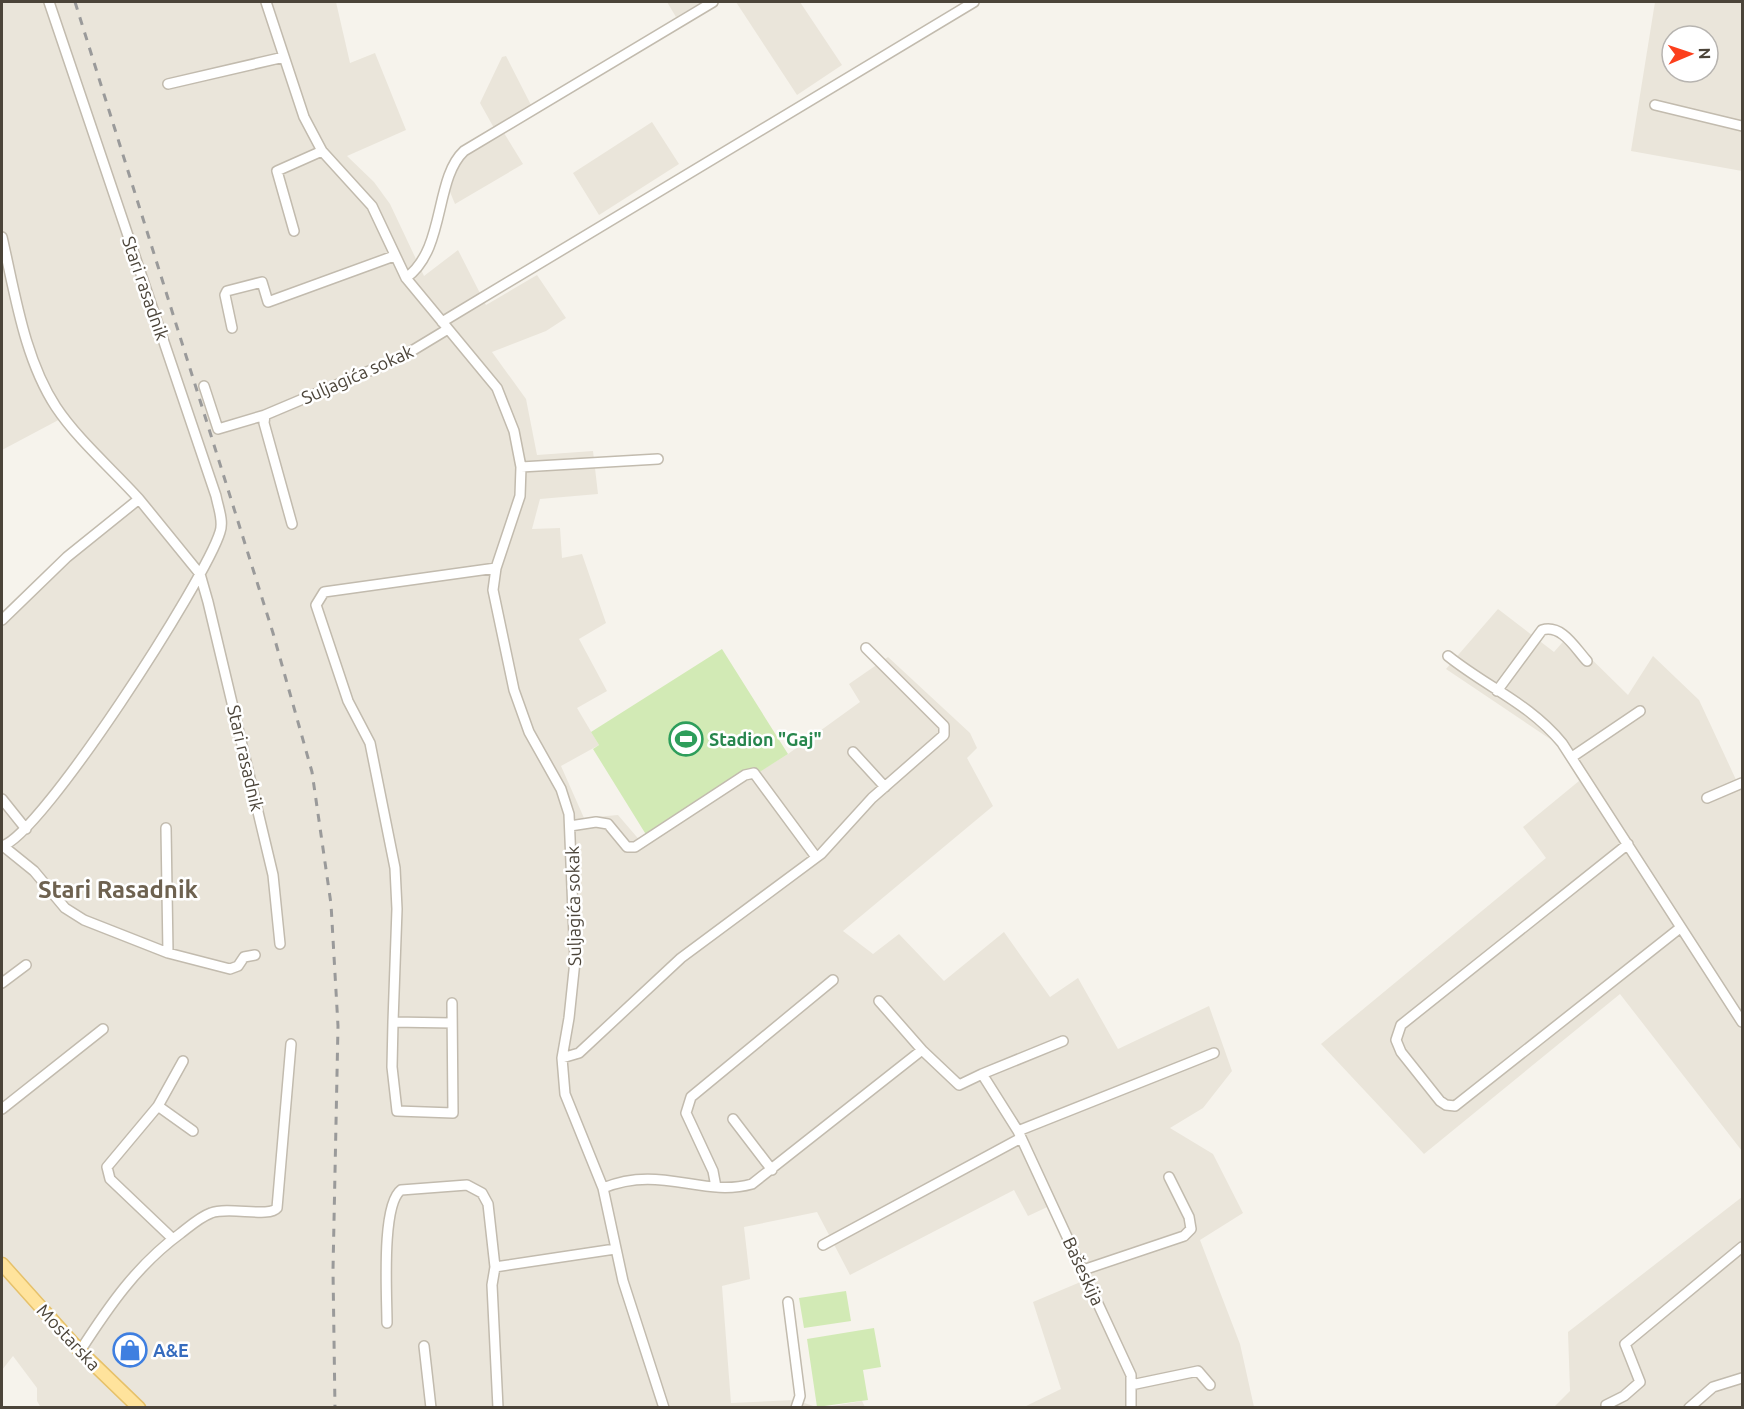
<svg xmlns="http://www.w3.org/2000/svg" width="1744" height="1409" viewBox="0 0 1744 1409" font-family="Ubuntu,sans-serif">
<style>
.residential{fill:#eae5da;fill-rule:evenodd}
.green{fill:#d2eab5}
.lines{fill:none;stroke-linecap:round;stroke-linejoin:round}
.minor-casing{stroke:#c2bbae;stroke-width:12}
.major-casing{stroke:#e6c16a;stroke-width:15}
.minor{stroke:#fff;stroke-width:9}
.major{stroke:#ffe39c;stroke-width:12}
.rail{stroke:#9a9a9a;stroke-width:3;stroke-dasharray:8 8;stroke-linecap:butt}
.labels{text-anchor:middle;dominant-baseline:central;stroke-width:5;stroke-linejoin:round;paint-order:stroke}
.street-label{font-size:18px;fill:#4b4439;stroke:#fff}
.leisure-label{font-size:18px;font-weight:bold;fill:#27864d;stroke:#fff;text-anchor:start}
.shop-label{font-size:18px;font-weight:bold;fill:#366cbe;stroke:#fff;text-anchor:start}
.district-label{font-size:24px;font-weight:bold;fill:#6e6250;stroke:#fff}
</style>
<rect width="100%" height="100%" fill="#f6f3ec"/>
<!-- residential -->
<path class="residential" d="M 2,2 L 336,2 L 350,63 L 375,53 L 406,130 L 347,156 L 374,182 L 390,204 L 424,276 L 458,250 L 486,305 L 537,275 L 566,318 L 546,331 L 492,352 L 526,399 L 537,455 L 593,451 L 598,494 L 540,499 L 532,529 L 560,528 L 562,558 L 582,554 L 606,623 L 579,639 L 607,691 L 577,708 L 599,745 L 561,766 L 584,818 L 618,815 L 642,843 L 788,754 L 860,702 L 849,684 L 888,657 L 970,733 L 977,748 L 967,758 L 993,806 L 843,931 L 873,954 L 899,934 L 944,981 L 1004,932 L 1050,997 L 1078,978 L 1118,1049 L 1209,1006 L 1232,1071 L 1203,1108 L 1170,1128 L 1213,1154 L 1243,1213 L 1200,1240 L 1240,1344 L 1254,1407 L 1024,1407 L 1061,1389 L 1033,1302 L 1090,1278 L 1056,1203 L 1028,1216 L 1014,1190 L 850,1275 L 817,1212 L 744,1227 L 750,1279 L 722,1286 L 731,1403 L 796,1400 L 816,1407 L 41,1408 L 37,1401 L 37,1388 L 13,1356 L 2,1370 L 2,622 L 134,496 L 66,416 L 2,450 Z
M 667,2 L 702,2 L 676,17 Z
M 736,2 L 800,2 L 842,65 L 797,95 Z
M 1655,2 L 1742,2 L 1742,171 L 1631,151 ZM 1672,36 L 1708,36 L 1708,72 L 1672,72 Z
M 506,56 L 531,105 L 494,128 L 480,103 L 502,57 Z
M 652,122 L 679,164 L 599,215 L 573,173 Z
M 504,133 L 523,164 L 455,204 L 450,192 L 458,162 L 464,155 Z
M 1498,609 L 1554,652 L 1568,636 L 1628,695 L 1653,656 L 1699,700 L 1738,784 L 1742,783 L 1742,1151 L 1620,994 L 1424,1154 L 1321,1044 L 1546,858 L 1523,827 L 1579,781 L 1556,743 L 1446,669 Z
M 1742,1197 L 1742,1407 L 1553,1408 L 1570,1391 L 1568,1332 Z
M 862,1401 L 865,1407 L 821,1408 Z"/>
<!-- green -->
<path class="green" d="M 722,649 L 788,754 L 650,841 L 593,749 L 599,745 L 591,732 Z
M 846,1291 L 851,1321 L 804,1328 L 799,1298 Z
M 874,1328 L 881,1367 L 863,1370 L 868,1400 L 817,1407 L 807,1339 Z"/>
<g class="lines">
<defs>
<path id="minor" d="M 266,2 L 304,117 L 322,151 L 372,206 L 406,278 L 497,388 L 514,431 L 521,467 L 520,496 L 496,568 L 493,590 L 514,690 L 529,732 L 561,789 L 569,814 L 575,961 L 569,1018 L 562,1058 L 565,1094 L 603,1188 L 623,1281 L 664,1408
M 168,84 L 284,57
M 1655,105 L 1742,126
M 294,231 L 277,171 L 322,151
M 2,237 C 15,293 24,358 56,407 C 78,440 112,469 139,499
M 406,278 C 446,249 434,179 464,151 L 713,2
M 442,322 L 974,2
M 232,328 L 225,295 L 227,291 L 262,282 L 268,302 L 394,256
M 204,386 L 218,429 L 265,415
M 521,467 L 658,459
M 292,524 L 264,423 L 265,415 L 400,358 L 448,329
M 2,620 L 67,557 L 139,499 L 200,574 L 208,602 L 273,875 L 280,944
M 1448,656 C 1488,688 1529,703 1562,743 L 1742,1022
M 1497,691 L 1542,630 C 1562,624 1575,648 1587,661
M 853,752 L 885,787
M 1572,757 L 1640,711
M 1707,798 L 1742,783
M 2,799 L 26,829
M 570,826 L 596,822 L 608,824 L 627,847 L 635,847 L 745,775 L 754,773 L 816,857
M 166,828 L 168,953
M 1628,844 L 1401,1025 L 1396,1040 L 1401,1052 L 1440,1101 L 1446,1105 L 1455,1106 L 1680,928
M 2,846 C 41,836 206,579 220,532 C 224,521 218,507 216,496 L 49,2
M 3,846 L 34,871 L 65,908 L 84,920 L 168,953 L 230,969 L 238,966 L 244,957 L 255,955
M 2,983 L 26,965
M 879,1001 L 922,1050
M 393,1022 L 392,1067 L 397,1111 L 453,1113 L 452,1003
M 452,1023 L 393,1022 L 397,909 L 395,868 L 370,743 L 348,701 L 316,605 L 324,592 L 496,568
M 562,1058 L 579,1053 L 681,958 L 821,854 L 872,798 L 944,735 L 944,726 L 866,648
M 982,1074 L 1063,1041
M 158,1106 L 183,1061
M 2,1109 L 103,1029
M 733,1119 L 772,1170
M 1018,1131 L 1214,1053
M 716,1187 L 713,1171 L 686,1113 L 691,1097 L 833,980
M 603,1188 C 661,1164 702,1198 752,1184 L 922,1050 L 959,1085 L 982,1074 L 1018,1131 L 1131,1375 L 1131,1408
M 173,1239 L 110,1179 L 107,1167 L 158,1106 L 193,1131
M 823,1245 L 1021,1138
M 1083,1270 L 1184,1236 L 1191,1229 L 1189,1217 L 1169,1177
M 788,1302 L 800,1396 L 796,1408
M 387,1323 C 387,1296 381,1205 401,1190 L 467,1185 L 482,1193 L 488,1204 L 495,1267
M 424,1346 L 431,1408
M 80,1351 C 109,1306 137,1265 181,1233 C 190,1226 200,1217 211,1213 C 229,1206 269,1218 277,1208 L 291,1044
M 1131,1385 L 1198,1371 L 1210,1385
M 498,1408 L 492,1285 L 495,1267 L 615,1249
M 1609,1408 L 1606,1405 L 1624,1396 L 1640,1382 L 1625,1344 L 1742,1247
M 1689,1408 L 1713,1387 L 1742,1378"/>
<path id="major" d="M 2,1264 L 80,1351 L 139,1408"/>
</defs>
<!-- minor casing -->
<use href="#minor" class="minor-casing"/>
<!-- major casing -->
<use href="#major" class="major-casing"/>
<!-- minor -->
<use href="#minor" class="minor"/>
<!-- major -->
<use href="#major" class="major"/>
<!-- rail -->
<path class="rail" d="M 75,2 L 273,633 L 312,772 L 331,904 L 338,1026 L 333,1270 L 335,1408"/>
</g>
<!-- icons -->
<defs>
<symbol id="stadium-ring" viewBox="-11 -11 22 22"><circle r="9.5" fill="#fff" stroke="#2e9e5b" stroke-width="1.5"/><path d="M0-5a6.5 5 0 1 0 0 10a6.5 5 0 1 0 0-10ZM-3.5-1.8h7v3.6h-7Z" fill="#2e9e5b"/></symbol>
<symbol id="shop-ring" viewBox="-11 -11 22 22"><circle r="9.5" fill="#fff" stroke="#3f7fe0" stroke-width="1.5"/><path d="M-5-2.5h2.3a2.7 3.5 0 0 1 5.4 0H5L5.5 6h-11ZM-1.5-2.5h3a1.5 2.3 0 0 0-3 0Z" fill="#3f7fe0"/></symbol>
</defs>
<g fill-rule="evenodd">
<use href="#stadium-ring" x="667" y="720" width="38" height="38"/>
<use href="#shop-ring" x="111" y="1331" width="38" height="38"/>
</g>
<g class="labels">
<!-- street labels -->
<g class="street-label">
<text transform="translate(146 288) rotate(71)">Stari rasadnik</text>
<text transform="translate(357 374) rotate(-24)">Suljagića sokak</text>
<text transform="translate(246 758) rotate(77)">Stari rasadnik</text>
<text transform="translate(573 906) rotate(-91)">Suljagića sokak</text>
<text transform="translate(1084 1271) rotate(65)">Bašeskija</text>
<text transform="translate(69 1337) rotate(47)">Mostarska</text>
</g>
<!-- leisure labels -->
<g class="leisure-label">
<text x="709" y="739">Stadion "Gaj"</text>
</g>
<!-- shop labels -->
<g class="shop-label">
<text x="153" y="1350">A&amp;E</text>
</g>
<!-- district labels -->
<g class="district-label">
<text x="118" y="889">Stari Rasadnik</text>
</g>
</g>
<!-- border -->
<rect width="1744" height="1409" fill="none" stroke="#4b4439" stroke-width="6"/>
<!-- north arrow -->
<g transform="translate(1690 54) rotate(88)"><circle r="28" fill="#ffffff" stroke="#b7b4b0" stroke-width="1.5"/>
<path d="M0-4.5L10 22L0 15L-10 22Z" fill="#fc3f1d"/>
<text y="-9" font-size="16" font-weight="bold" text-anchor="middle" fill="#4b4439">N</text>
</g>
</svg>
